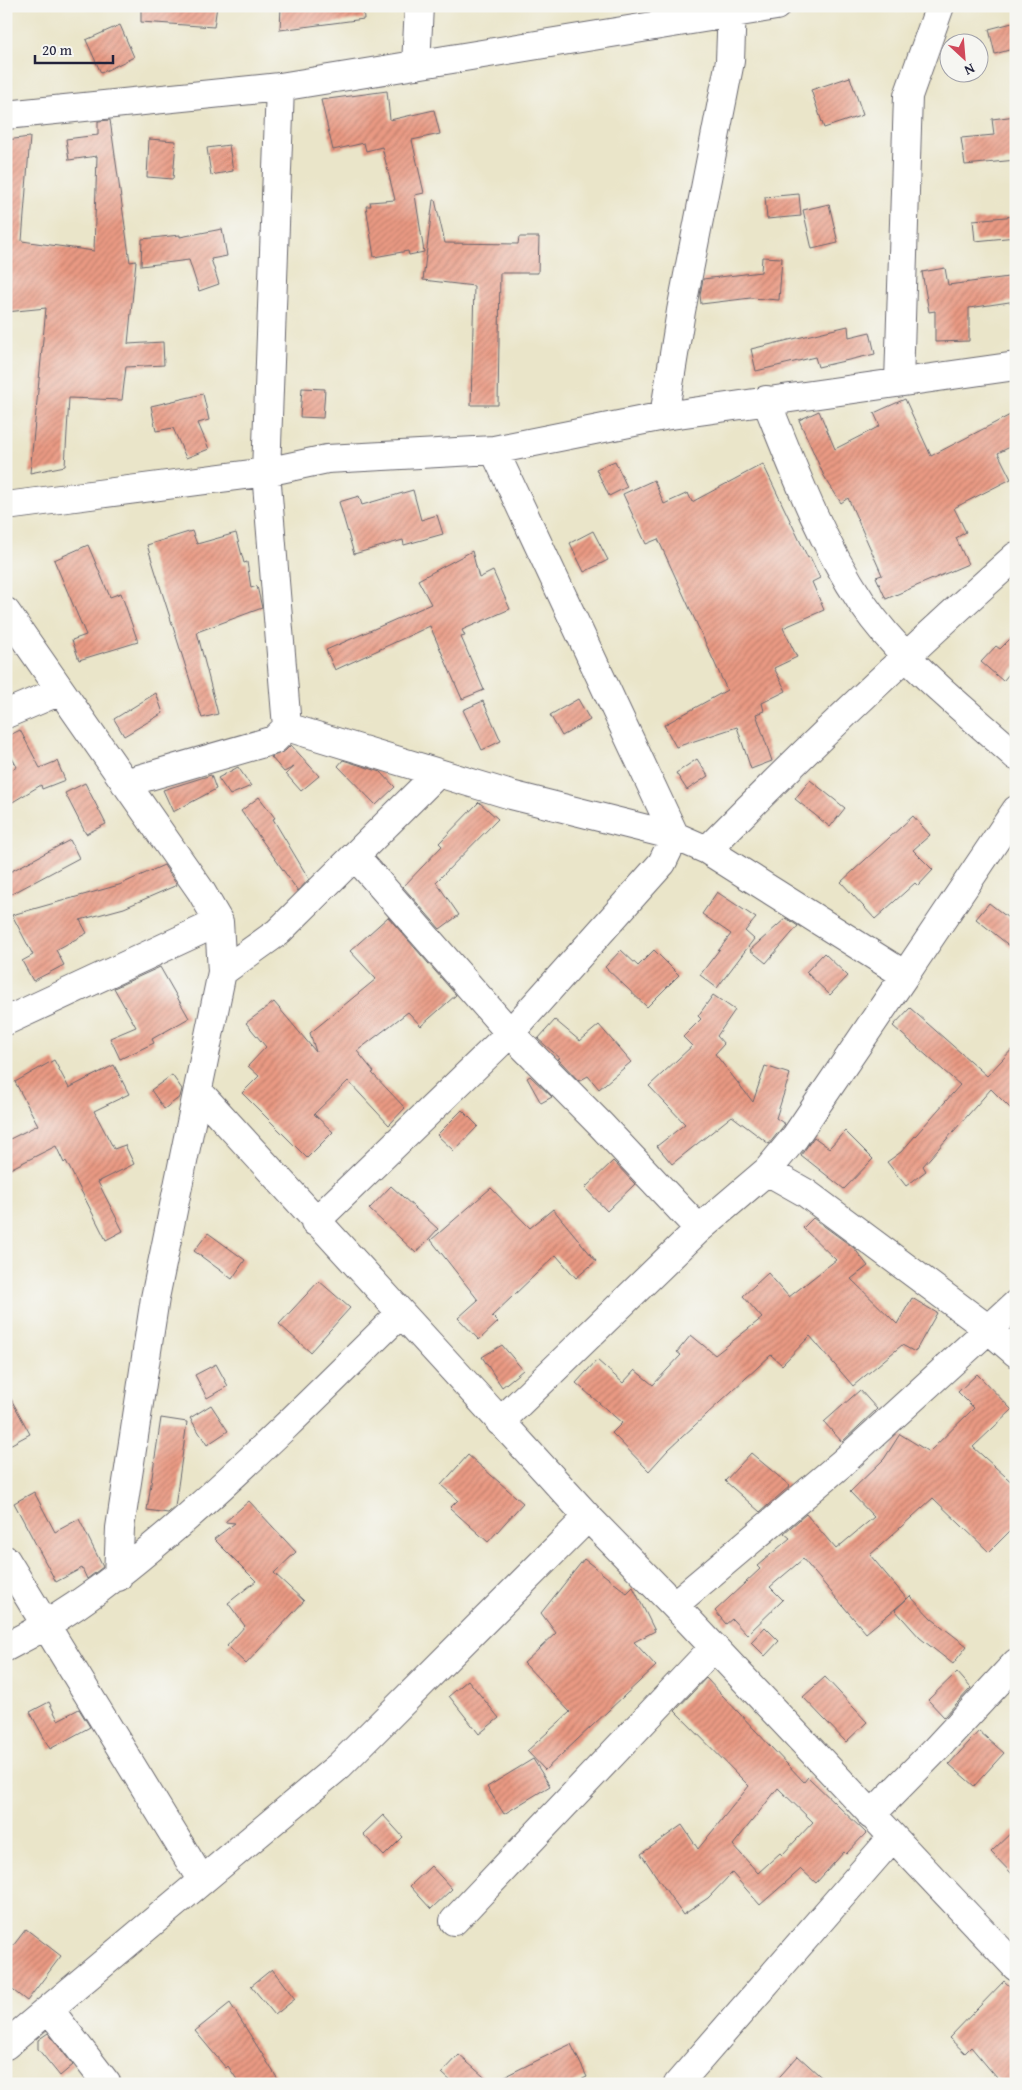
<svg xmlns="http://www.w3.org/2000/svg" width="1022" height="2090" viewBox="0 0 1022 2090" font-family="'Gentium Book Plus',serif">
<style>
.building{fill:url(#building-hatch);fill-rule:evenodd}
.lines{fill:none;stroke-linecap:round;stroke-linejoin:round}
.minor-casing{stroke:#68666d;stroke-width:30}
.minor{stroke:#fff;stroke-width:28}
</style>
<defs>
<pattern id="building-hatch" width="6" height="6" patternUnits="userSpaceOnUse" patternTransform="scale(1.25)"><rect width="6" height="6" fill="#ea9a83"/><path d="M-1 1l2-2M0 6l6-6M5 7l2-2" fill="none" stroke="#bd7d6c"/></pattern>
</defs>
<rect width="100%" height="100%" fill="#f6f6f2"/>
<filter id="ink" filterUnits="userSpaceOnUse"><feTurbulence type="fractalNoise" baseFrequency=".02" numOctaves="2"/><feDisplacementMap in="SourceGraphic" scale="10" xChannelSelector="R" yChannelSelector="G"/><feConvolveMatrix kernelMatrix="1 2 1 2 8 2 1 2 1" color-interpolation-filters="sRGB"/></filter>
<filter id="wash" filterUnits="userSpaceOnUse"><feTurbulence type="fractalNoise" baseFrequency=".0096" numOctaves="4" result="noise"/><feDisplacementMap in="SourceGraphic" scale="20" xChannelSelector="R" yChannelSelector="G"/><feGaussianBlur stdDeviation="1.12" result="paint"/><feColorMatrix in="noise" values="0 0 0 0 0 0 0 0 0 0 0 0 0 0 0 0 0 1.4 0 .05"/><feComposite in="paint" operator="in"/></filter>
<g filter="url(#wash)">
<rect width="100%" height="100%" fill="#eae5c9"/>
<g id="blocks">
<!-- building -->
<path class="building" d="M 141,6 L 217,6 L 214,27 L 141,22 Z
M 281,6 L 363,6 L 364,19 L 280,30 Z
M 1016,22 L 1016,48 L 995,54 L 989,29 Z
M 120,25 L 134,57 L 101,73 L 86,40 Z
M 850,77 L 863,115 L 824,128 L 811,90 Z
M 387,91 L 390,120 L 434,110 L 440,134 L 412,140 L 424,193 L 415,195 L 424,252 L 409,255 L 408,251 L 374,257 L 366,206 L 371,206 L 370,202 L 395,200 L 382,147 L 366,151 L 364,143 L 333,150 L 321,100 Z
M 1016,116 L 1016,160 L 965,165 L 961,138 L 994,135 L 992,119 Z
M 110,120 L 130,262 L 136,261 L 128,344 L 163,342 L 164,365 L 126,367 L 122,400 L 69,398 L 65,466 L 30,473 L 46,308 L 6,312 L 6,140 L 30,137 L 22,241 L 94,251 L 97,156 L 69,160 L 66,139 L 98,135 L 98,121 Z
M 149,139 L 176,141 L 173,179 L 147,177 Z
M 229,145 L 233,171 L 211,175 L 207,148 Z
M 799,194 L 801,216 L 767,219 L 765,197 Z
M 433,200 L 435,200 L 445,243 L 518,244 L 519,237 L 539,237 L 538,273 L 500,273 L 498,405 L 471,405 L 474,286 L 423,280 Z
M 829,204 L 838,243 L 812,249 L 803,210 Z
M 1016,216 L 1016,237 L 975,241 L 973,220 Z
M 222,229 L 227,256 L 211,259 L 219,284 L 199,291 L 189,260 L 141,266 L 142,239 L 180,235 L 180,237 Z
M 762,257 L 782,258 L 779,300 L 751,298 L 701,304 L 700,295 L 703,279 L 761,272 Z
M 945,268 L 948,285 L 1016,276 L 1016,301 L 969,308 L 969,341 L 935,342 L 935,311 L 929,312 L 922,272 Z
M 848,326 L 849,337 L 870,332 L 875,354 L 818,367 L 815,357 L 756,371 L 751,349 Z
M 302,388 L 325,389 L 323,418 L 300,417 Z
M 203,394 L 209,420 L 198,423 L 209,449 L 186,458 L 173,428 L 156,431 L 151,406 Z
M 905,399 L 931,456 L 1016,412 L 1016,444 L 998,453 L 1011,479 L 954,508 L 966,532 L 956,538 L 968,564 L 886,599 L 876,577 L 882,575 L 848,498 L 841,503 L 824,476 L 799,420 L 819,411 L 835,449 L 880,426 L 874,413 Z
M 615,461 L 627,487 L 609,496 L 596,469 Z
M 763,464 L 808,558 L 810,557 L 820,578 L 812,582 L 824,610 L 783,628 L 797,657 L 774,668 L 786,691 L 762,703 L 764,711 L 756,714 L 772,761 L 751,769 L 737,727 L 676,747 L 664,725 L 727,690 L 658,539 L 646,544 L 623,494 L 654,480 L 664,504 L 688,493 L 692,502 Z
M 413,490 L 421,520 L 437,515 L 443,534 L 404,545 L 403,540 L 354,554 L 339,502 L 359,496 L 362,505 Z
M 192,531 L 197,544 L 236,533 L 244,563 L 247,562 L 251,588 L 257,586 L 262,608 L 197,632 L 218,714 L 202,718 L 147,545 Z
M 593,531 L 608,560 L 584,572 L 570,543 Z
M 88,545 L 110,597 L 121,593 L 138,642 L 79,660 L 72,640 L 86,635 L 54,560 Z
M 472,551 L 479,578 L 493,571 L 510,609 L 462,630 L 465,636 L 461,637 L 484,690 L 462,699 L 430,626 L 335,670 L 326,650 L 431,604 L 418,580 Z
M 1016,633 L 1016,666 L 1003,681 L 981,662 L 996,646 L 1000,649 Z
M 156,693 L 163,713 L 124,736 L 114,719 Z
M 578,699 L 590,720 L 562,736 L 550,715 Z
M 483,701 L 501,741 L 482,750 L 463,710 Z
M 20,730 L 40,768 L 57,761 L 65,780 L 42,789 L 41,785 L 6,806 L 6,773 L 17,767 L 6,747 L 6,737 Z
M 291,745 L 319,776 L 301,791 L 286,774 L 294,767 L 284,772 L 271,757 L 285,751 Z
M 697,759 L 708,776 L 687,790 L 676,773 Z
M 343,760 L 381,772 L 395,787 L 376,805 L 338,766 Z
M 238,767 L 251,786 L 230,795 L 218,778 Z
M 211,775 L 216,789 L 173,812 L 163,790 Z
M 810,780 L 845,808 L 830,827 L 795,799 Z
M 85,783 L 106,824 L 86,834 L 65,793 Z
M 259,797 L 275,818 L 273,819 L 309,879 L 298,891 L 241,811 Z
M 479,802 L 498,819 L 436,882 L 459,915 L 440,929 L 403,887 L 442,846 L 439,843 Z
M 913,816 L 930,835 L 913,850 L 933,870 L 918,886 L 915,883 L 875,919 L 841,882 Z
M 70,840 L 79,858 L 6,897 L 6,874 Z
M 164,865 L 177,885 L 124,908 L 80,920 L 87,933 L 56,950 L 64,965 L 33,981 L 22,961 L 33,955 L 12,915 L 119,885 Z
M 717,892 L 756,918 L 745,931 L 754,939 L 717,988 L 700,975 L 731,934 L 702,914 Z
M 989,903 L 1016,924 L 1016,951 L 976,919 Z
M 388,917 L 456,995 L 421,1026 L 408,1012 L 357,1051 L 374,1072 L 372,1073 L 405,1108 L 389,1125 L 348,1081 L 314,1114 L 333,1132 L 307,1158 L 242,1093 L 259,1076 L 248,1066 L 266,1047 L 246,1023 L 274,1002 L 316,1052 L 310,1033 L 376,979 L 350,951 Z
M 786,918 L 798,926 L 766,963 L 750,950 Z
M 621,950 L 638,966 L 654,950 L 679,975 L 647,1007 L 605,967 Z
M 824,953 L 848,976 L 830,995 L 806,972 Z
M 160,967 L 189,1018 L 152,1039 L 154,1043 L 120,1059 L 110,1038 L 136,1027 L 114,988 Z
M 713,995 L 735,1010 L 717,1036 L 724,1044 L 715,1054 L 753,1102 L 765,1066 L 790,1074 L 776,1118 L 785,1124 L 769,1144 L 732,1116 L 672,1164 L 657,1146 L 685,1124 L 649,1086 L 692,1046 L 683,1037 L 701,1019 L 698,1016 Z
M 910,1008 L 987,1076 L 1016,1045 L 1016,1114 L 991,1089 L 923,1166 L 926,1171 L 906,1186 L 887,1162 L 901,1152 L 960,1085 L 893,1026 Z
M 555,1020 L 580,1041 L 599,1025 L 631,1062 L 599,1089 L 588,1076 L 579,1081 L 558,1059 L 560,1058 L 538,1039 Z
M 54,1060 L 69,1088 L 114,1065 L 129,1094 L 94,1111 L 114,1149 L 125,1145 L 134,1164 L 98,1182 L 123,1231 L 106,1240 L 66,1161 L 64,1163 L 56,1146 L 6,1171 L 6,1141 L 38,1125 L 15,1082 Z
M 172,1075 L 182,1089 L 180,1097 L 164,1109 L 151,1090 Z
M 530,1076 L 552,1097 L 541,1103 L 527,1078 Z
M 462,1110 L 478,1126 L 454,1151 L 437,1135 Z
M 845,1131 L 873,1159 L 844,1189 L 801,1155 L 814,1137 L 829,1148 Z
M 613,1161 L 635,1184 L 607,1211 L 585,1188 Z
M 391,1186 L 438,1229 L 416,1253 L 369,1209 Z
M 491,1188 L 530,1228 L 553,1209 L 596,1261 L 576,1278 L 556,1255 L 492,1316 L 498,1322 L 479,1340 L 458,1318 L 478,1300 L 431,1240 Z
M 813,1218 L 854,1248 L 868,1266 L 851,1279 L 897,1324 L 912,1298 L 937,1313 L 915,1352 L 902,1345 L 853,1386 L 810,1336 L 782,1365 L 771,1355 L 668,1450 L 649,1471 L 612,1433 L 622,1423 L 576,1383 L 597,1360 L 623,1383 L 635,1370 L 653,1385 L 681,1355 L 677,1352 L 691,1335 L 715,1355 L 762,1318 L 743,1296 L 768,1273 L 789,1297 L 836,1260 L 803,1228 Z
M 208,1233 L 245,1260 L 232,1279 L 194,1251 Z
M 319,1281 L 350,1308 L 310,1352 L 279,1324 Z
M 502,1345 L 523,1370 L 502,1387 L 482,1357 Z
M 216,1364 L 228,1386 L 207,1398 L 195,1375 Z
M 977,1374 L 1012,1410 L 973,1447 L 1016,1486 L 1016,1525 L 989,1552 L 933,1498 L 870,1555 L 907,1599 L 866,1633 L 803,1559 L 770,1587 L 783,1600 L 747,1635 L 732,1619 L 726,1624 L 715,1611 L 760,1569 L 757,1566 L 790,1538 L 784,1533 L 806,1514 L 836,1549 L 874,1517 L 850,1492 L 884,1459 L 900,1434 L 929,1452 L 974,1408 L 958,1392 Z
M 6,1390 L 30,1434 L 6,1447 Z
M 860,1390 L 877,1409 L 842,1442 L 824,1422 Z
M 211,1405 L 228,1431 L 207,1445 L 190,1418 Z
M 161,1418 L 187,1422 L 175,1507 L 168,1513 L 147,1510 Z
M 751,1453 L 790,1486 L 760,1512 L 725,1481 Z
M 468,1455 L 523,1503 L 488,1542 L 450,1508 L 458,1500 L 441,1485 Z
M 34,1492 L 55,1532 L 79,1519 L 103,1567 L 87,1579 L 82,1568 L 56,1582 L 14,1503 Z
M 249,1501 L 296,1552 L 274,1573 L 304,1601 L 246,1664 L 227,1646 L 245,1626 L 228,1603 L 256,1581 L 214,1539 L 235,1523 L 225,1522 Z
M 584,1559 L 627,1593 L 633,1587 L 655,1631 L 634,1642 L 656,1666 L 545,1770 L 527,1751 L 570,1712 L 524,1663 L 556,1633 L 541,1613 Z
M 910,1596 L 932,1619 L 967,1646 L 953,1664 L 920,1638 L 895,1610 Z
M 765,1627 L 779,1641 L 765,1656 L 751,1642 Z
M 957,1672 L 971,1688 L 944,1717 L 928,1700 Z
M 825,1677 L 867,1722 L 846,1742 L 803,1697 Z
M 706,1678 L 804,1782 L 808,1777 L 866,1833 L 846,1854 L 844,1852 L 816,1883 L 801,1869 L 760,1905 L 732,1873 L 708,1898 L 683,1915 L 641,1854 L 682,1825 L 698,1849 L 749,1786 L 675,1711 ZM 778,1788 L 813,1822 L 782,1855 L 780,1853 L 758,1873 L 733,1845 Z
M 468,1680 L 499,1718 L 479,1734 L 449,1696 Z
M 49,1702 L 58,1720 L 79,1709 L 90,1727 L 50,1749 L 30,1712 Z
M 979,1731 L 1004,1753 L 974,1786 L 949,1764 Z
M 533,1759 L 550,1786 L 504,1814 L 487,1787 Z
M 383,1815 L 403,1837 L 384,1856 L 363,1834 Z
M 1016,1828 L 1016,1878 L 991,1852 Z
M 431,1866 L 452,1889 L 431,1909 L 410,1886 Z
M 26,1929 L 61,1956 L 27,2001 L 6,1985 L 6,1955 Z
M 272,1969 L 295,1999 L 275,2015 L 251,1986 Z
M 1004,1981 L 1016,1992 L 1016,2084 L 1002,2084 L 971,2047 L 965,2053 L 949,2038 Z
M 230,2003 L 281,2084 L 240,2084 L 228,2066 L 226,2068 L 195,2031 Z
M 48,2033 L 73,2065 L 60,2076 L 38,2049 L 38,2040 Z
M 571,2044 L 587,2077 L 572,2084 L 454,2084 L 442,2073 L 459,2055 L 491,2083 Z
M 798,2056 L 829,2084 L 773,2084 Z"/>
</g>
</g>
<g filter="url(#ink)">
<use href="#blocks" fill-opacity="0" stroke="#68666d" stroke-width="1"/>
<g class="lines">
<defs>
<path id="minor" d="M 416,65 L 419,6
M 6,115 L 280,87 L 776,6
M 899,382 L 908,96 L 940,6
M 766,400 C 794,470 820,540 862,603 C 902,662 963,708 1016,756
M 664,416 L 681,311 L 730,61 L 732,6
M 494,450 L 675,836
M 6,506 L 266,472 L 327,459 L 494,450 L 664,416 L 1016,366
M 6,612 L 201,891 L 219,922 L 222,972 L 155,1298 L 120,1528 L 118,1577
M 6,714 L 60,691
M 287,727 L 511,795 L 675,836 L 707,850 L 905,975 L 795,1137 L 767,1171 L 699,1229 L 500,1422
M 125,783 L 274,740 L 287,727 L 266,472 L 280,87
M 707,850 C 806,749 910,651 1016,556
M 355,856 L 510,1033 L 601,1125 L 699,1229
M 222,972 L 278,932 L 438,773
M 905,975 L 1016,810
M 6,1021 L 219,922
M 198,1091 L 588,1517
M 767,1171 L 806,1193 L 987,1328 L 1016,1353
M 315,1222 L 510,1033 L 662,863 L 675,836
M 6,1560 L 202,1881
M 674,1605 L 841,1464 L 1016,1304
M 6,1647 C 75,1612 126,1570 184,1520 C 259,1454 329,1384 400,1314
M 871,1815 L 936,1749 L 1016,1663
M 454,1921 L 714,1647
M 49,2009 L 107,2084
M 6,2045 L 339,1766 L 588,1517 L 674,1605 L 1016,1967
M 678,2084 L 892,1838"/>
</defs>
<!-- minor casing -->
<use href="#minor" class="minor-casing"/>
<!-- minor -->
<use href="#minor" class="minor"/>
</g>
</g>
<!-- margin -->
<rect width="1022" height="2090" fill="none" stroke="#f6f6f2" stroke-width="25"/>
<!-- north arrow -->
<g transform="translate(964 58) rotate(154)"><circle r="24" fill="#f6f6f2" stroke="#a1a1a9"/>
<path d="M0-4L9 19L0 12L-9 19Z" fill="#d1495b"/>
<text y="-8" font-size="14" font-weight="bold" text-anchor="middle" fill="#22223b">N</text>
</g>
<!-- scale -->
<path d="M35 55v8h78v-8" fill="none" stroke="#22223b" stroke-width="2.5"/>
<text x="42" y="55" font-size="15" fill="#22223b" stroke="#f6f6f2" stroke-width="4" paint-order="stroke">20 m</text>
</svg>
